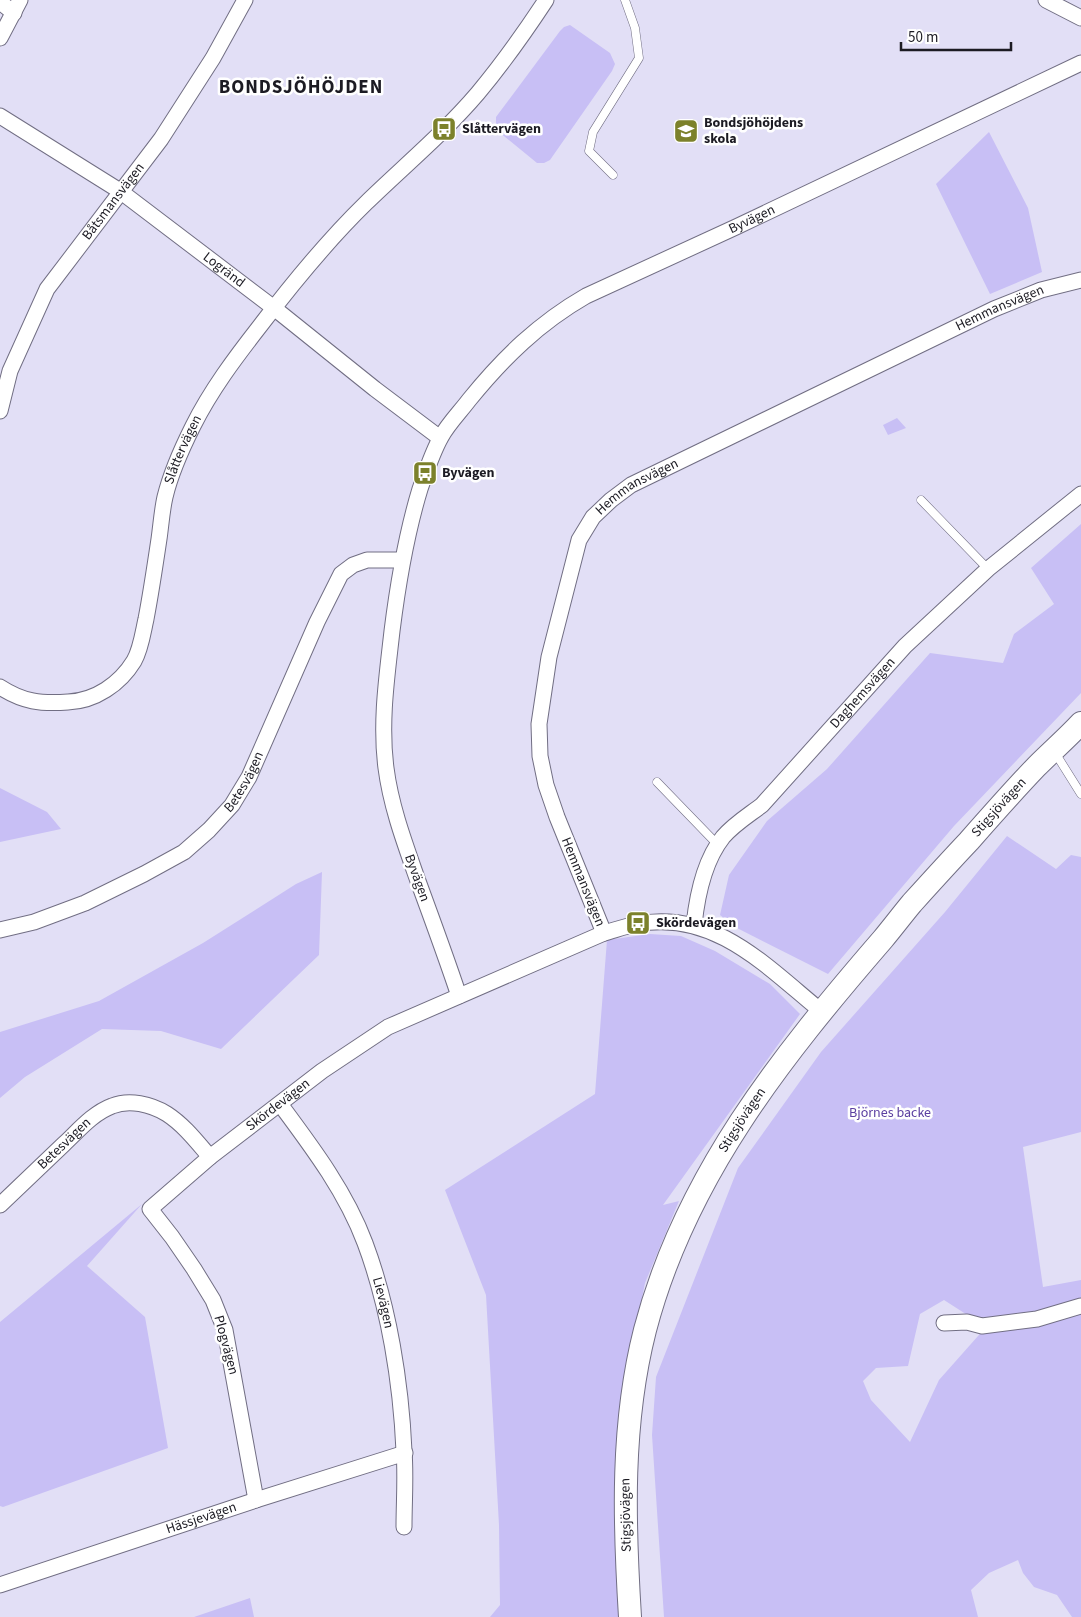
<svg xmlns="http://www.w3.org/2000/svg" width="1081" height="1617" viewBox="0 0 1081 1617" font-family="'Source Sans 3',sans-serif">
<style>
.green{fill:#c8bff5;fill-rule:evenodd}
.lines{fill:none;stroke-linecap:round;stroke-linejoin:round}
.service-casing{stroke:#716e83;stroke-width:9}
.minor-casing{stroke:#716e83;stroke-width:17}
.secondary-casing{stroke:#716e83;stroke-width:24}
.service{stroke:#fff;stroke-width:8}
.minor{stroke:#fff;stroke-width:15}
.secondary{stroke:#fff;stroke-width:22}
.labels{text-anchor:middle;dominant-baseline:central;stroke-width:5;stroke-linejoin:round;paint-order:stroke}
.poi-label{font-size:14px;font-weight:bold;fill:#1c1b23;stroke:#fff;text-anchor:start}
.street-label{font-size:14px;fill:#1c1b23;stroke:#fff}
.park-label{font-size:14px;fill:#5c40a1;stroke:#fff}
.district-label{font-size:19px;font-weight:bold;letter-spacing:1px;fill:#1c1b23;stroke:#fff}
</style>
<rect width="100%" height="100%" fill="#e2dff6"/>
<!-- green -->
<path class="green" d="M 570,25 L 610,53 L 615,64 L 612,71 L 550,160 L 544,163 L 537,163 L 499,132 L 496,127 L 496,117 L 560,31 L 564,27 Z
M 989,132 L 1028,208 L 1042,272 L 990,294 L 936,184 Z
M 897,418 L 906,428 L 888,435 L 883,425 Z
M 1081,524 L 1081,693 L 954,826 L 828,974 L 735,927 L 720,915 L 729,875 L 767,821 L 827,769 L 930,653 L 1003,663 L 1014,634 L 1054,604 L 1031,568 Z
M 0,788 L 47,812 L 61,829 L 0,842 Z
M 1007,836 L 1056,869 L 1071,855 L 1081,857 L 1081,1132 L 1023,1147 L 1043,1287 L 1081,1280 L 1081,1617 L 1072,1617 L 1057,1595 L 1034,1587 L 1023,1573 L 1018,1560 L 989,1573 L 971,1590 L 978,1617 L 664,1617 L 652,1435 L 656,1377 L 738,1168 L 821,1052 L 945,912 ZM 944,1300 L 986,1327 L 939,1380 L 910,1442 L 871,1400 L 863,1381 L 876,1368 L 908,1366 L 920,1314 Z
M 322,872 L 319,955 L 221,1049 L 161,1031 L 102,1029 L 25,1077 L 0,1098 L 0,1032 L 99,1001 L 203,943 L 296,884 Z
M 650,934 L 681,936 L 715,951 L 770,984 L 800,1014 L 663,1205 L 679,1201 L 645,1283 L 626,1379 L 623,1617 L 490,1617 L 500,1605 L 499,1525 L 486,1295 L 445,1190 L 595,1094 L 607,940 Z
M 142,1204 L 87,1266 L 145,1317 L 168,1448 L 3,1507 L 0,1506 L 0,1322 Z
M 250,1598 L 254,1617 L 194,1617 Z"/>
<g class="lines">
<defs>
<path id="service" d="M 613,175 L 589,151 L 593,132 L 639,58 L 635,28 L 625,0
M 921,500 L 988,569
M 1054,751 L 1081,794
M 657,782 L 718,845"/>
<g id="minor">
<path d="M 1046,0 L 1081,18"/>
<path d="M 0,2 L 14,13"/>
<path d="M 0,38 L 20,0"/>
<path id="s1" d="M 0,116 L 120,191 L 274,308 L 375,389 L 440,438"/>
<path id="s2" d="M 0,411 L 10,371 L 47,289 L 161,139 L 213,58 L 245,0"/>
<path id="s3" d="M 0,687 C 23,702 41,704 68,702 C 95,701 120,684 134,661 C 141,649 143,632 146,619 C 151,593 155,566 159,539 C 161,525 162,510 165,497 C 171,472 182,448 193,426 C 211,390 235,358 260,326 C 292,284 327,241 366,203 C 403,167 444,133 478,93 C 503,63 525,32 546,0"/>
<path id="s4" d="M 694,925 C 697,896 704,861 723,837 C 734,824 749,815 762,805 L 905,646 L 988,569 L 1081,494"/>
<path id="s5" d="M 0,930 L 34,922 L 85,903 L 144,874 L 184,852 L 209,830 L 232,805 L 249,777 L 317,622 L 341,574 L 353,565 L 367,560 L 402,560"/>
<path id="s6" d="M 604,933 L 557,817 L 546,785 L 540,756 L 539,724 L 549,657 L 579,540 L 593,517 L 611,500 L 631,485 L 994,309 L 1041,290 L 1081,280"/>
<path id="s7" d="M 459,996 C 446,957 432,919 418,881 C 405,844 391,807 386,768 C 380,722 387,676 392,631 C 398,583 406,535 420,489 C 426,472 432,453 441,437 C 448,424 460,412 469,400 C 503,358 539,323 586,296 L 736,227 L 1081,63"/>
<path id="s8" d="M 280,1104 C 312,1147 346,1192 365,1243 C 389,1307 401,1383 404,1451 C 406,1476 404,1502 404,1527"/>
<path id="s9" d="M 0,1205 C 21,1185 42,1165 64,1144 C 78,1131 93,1113 112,1106 C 129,1099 151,1104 167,1114 C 184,1125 197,1142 210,1157"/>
<path d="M 944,1323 L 967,1322 L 982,1326 L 1037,1319 L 1081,1306"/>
<path id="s10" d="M 256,1500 L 225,1330 L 213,1300 L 194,1269 L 172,1237 L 150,1209 L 210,1157 L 322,1071 L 388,1027 L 604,933 C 615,930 626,926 637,924 C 714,909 767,967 821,1011"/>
<path id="s11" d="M 0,1585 L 256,1500 L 405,1453"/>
</g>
<g id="secondary">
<path id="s12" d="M 630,1617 C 624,1521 621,1424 645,1330 C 685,1177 781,1057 883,939 C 893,927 902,915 912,903 C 931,882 950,861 969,841 C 991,816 1013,791 1036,767 C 1051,752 1067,738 1081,723"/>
</g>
</defs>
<!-- service casing -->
<use href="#service" class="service-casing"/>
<!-- minor casing -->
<use href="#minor" class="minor-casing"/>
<!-- secondary casing -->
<use href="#secondary" class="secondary-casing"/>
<!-- service -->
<use href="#service" class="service"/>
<!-- minor -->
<use href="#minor" class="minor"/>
<!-- secondary -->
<use href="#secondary" class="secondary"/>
</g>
<!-- icons -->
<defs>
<symbol id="bus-square" viewBox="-11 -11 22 22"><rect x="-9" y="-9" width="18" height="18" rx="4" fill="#7c812b" stroke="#fff"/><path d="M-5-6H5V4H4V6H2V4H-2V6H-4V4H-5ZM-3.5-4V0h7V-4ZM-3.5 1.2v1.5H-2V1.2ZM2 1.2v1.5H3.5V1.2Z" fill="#fff"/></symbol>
<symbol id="school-square" viewBox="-11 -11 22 22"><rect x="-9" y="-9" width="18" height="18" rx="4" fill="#7c812b" stroke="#fff"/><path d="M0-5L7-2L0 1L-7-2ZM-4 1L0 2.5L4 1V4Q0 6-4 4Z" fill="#fff"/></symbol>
</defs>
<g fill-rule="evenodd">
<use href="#bus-square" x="430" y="115" width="28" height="28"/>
<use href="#school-square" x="672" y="117" width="28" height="28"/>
<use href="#bus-square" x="411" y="459" width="28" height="28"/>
<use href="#bus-square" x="624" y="909" width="28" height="28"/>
</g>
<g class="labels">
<!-- poi labels -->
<g class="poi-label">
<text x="704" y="123">Bondsjöhöjdens<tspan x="704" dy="16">skola</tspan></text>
<text x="462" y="129">Slåttervägen</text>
<text x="442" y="473">Byvägen</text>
<text x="656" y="923">Skördevägen</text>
</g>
<!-- street labels -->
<g class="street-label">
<text stroke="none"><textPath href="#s2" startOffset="241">Båtsmansvägen</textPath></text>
<text stroke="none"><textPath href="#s7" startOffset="965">Byvägen</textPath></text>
<text stroke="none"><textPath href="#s1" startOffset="272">Logränd</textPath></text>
<text stroke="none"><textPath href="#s6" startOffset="895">Hemmansvägen</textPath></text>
<text stroke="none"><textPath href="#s3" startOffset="370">Slåttervägen</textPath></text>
<text stroke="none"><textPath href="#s6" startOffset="490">Hemmansvägen</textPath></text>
<text stroke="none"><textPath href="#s4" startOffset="295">Daghemsvägen</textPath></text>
<text stroke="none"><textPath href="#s5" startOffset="294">Betesvägen</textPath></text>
<text stroke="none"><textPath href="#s12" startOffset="926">Stigsjövägen</textPath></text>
<text transform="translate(417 878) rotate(70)">Byvägen</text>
<text transform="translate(583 882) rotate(68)">Hemmansvägen</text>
<text stroke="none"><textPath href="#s10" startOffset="481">Skördevägen</textPath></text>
<text stroke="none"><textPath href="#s12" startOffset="521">Stigsjövägen</textPath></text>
<text stroke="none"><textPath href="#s9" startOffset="89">Betesvägen</textPath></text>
<text stroke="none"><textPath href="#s8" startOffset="226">Lievägen</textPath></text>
<text transform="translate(226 1345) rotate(75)">Plogvägen</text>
<text transform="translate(626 1515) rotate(-91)">Stigsjövägen</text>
<text stroke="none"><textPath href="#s11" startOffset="212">Hässjevägen</textPath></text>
</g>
<!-- park labels -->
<g class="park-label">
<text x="890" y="1113">Björnes backe</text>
</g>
<!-- district labels -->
<g class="district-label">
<text x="301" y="87">BONDSJÖHÖJDEN</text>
</g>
</g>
<!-- scale -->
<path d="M901 42v8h110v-8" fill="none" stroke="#1c1b23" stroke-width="2.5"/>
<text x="908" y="42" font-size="15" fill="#1c1b23" stroke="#ffffff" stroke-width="4" paint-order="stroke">50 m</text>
</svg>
